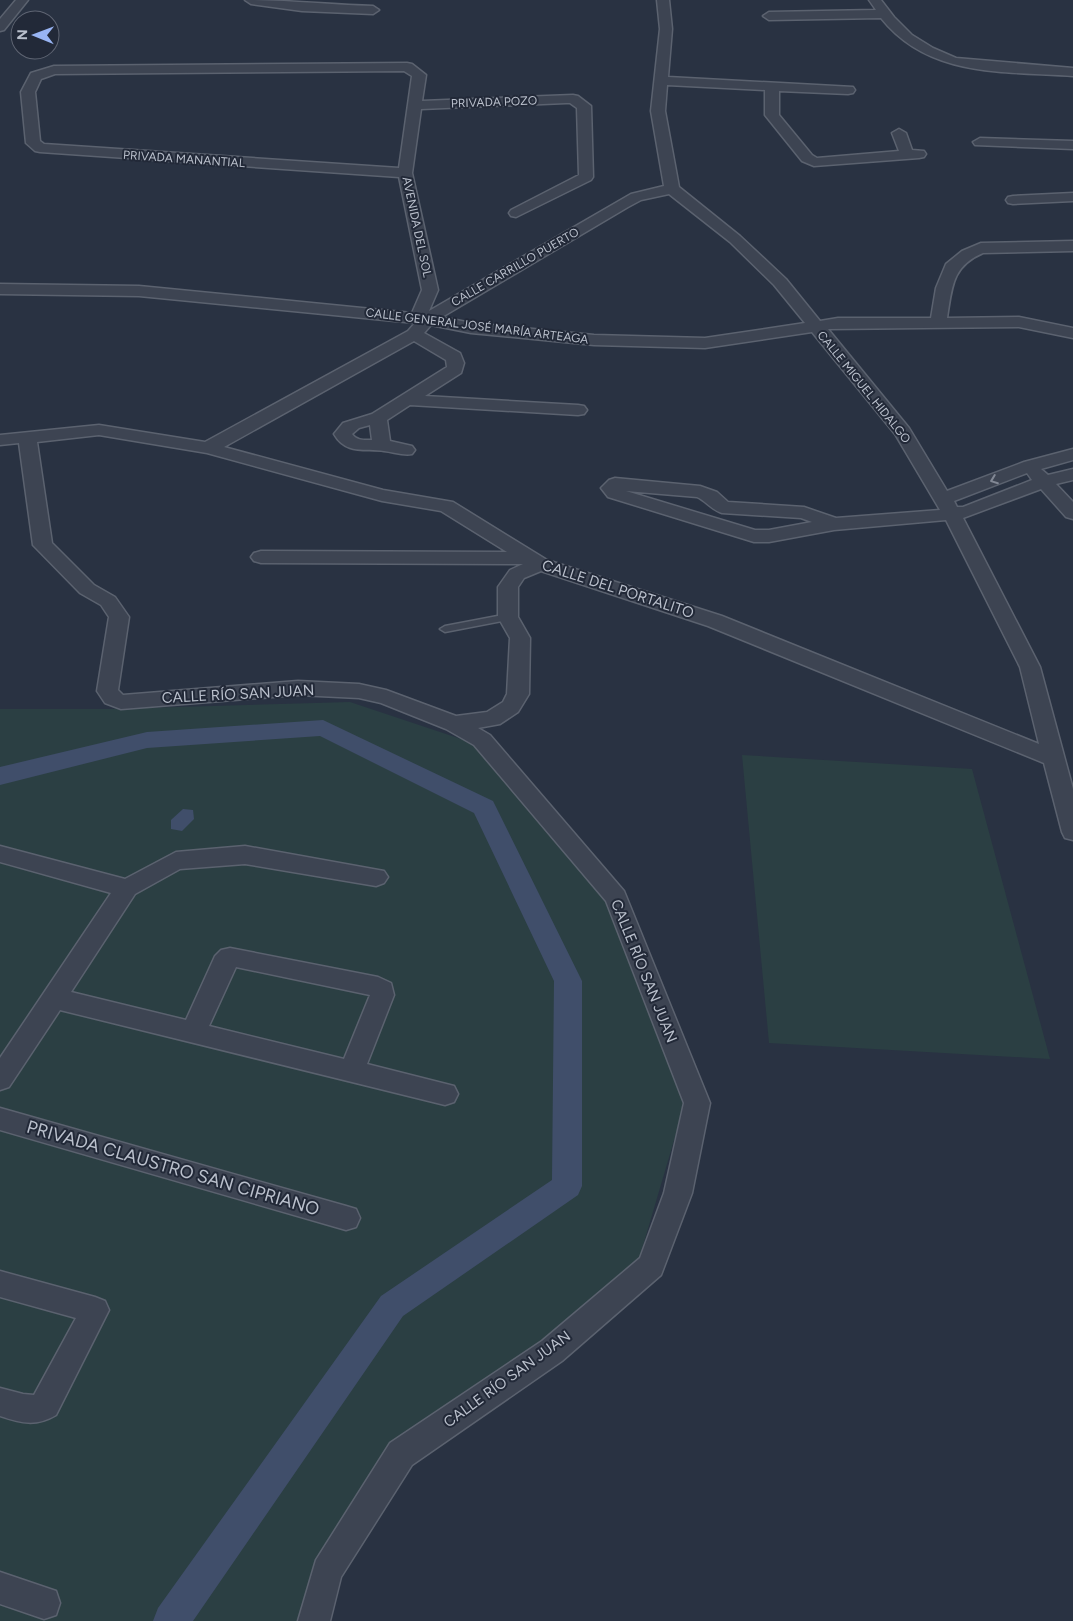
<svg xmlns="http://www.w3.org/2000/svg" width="1073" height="1621" viewBox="0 0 1073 1621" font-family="Figtree,sans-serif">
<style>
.green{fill:#2b3f43}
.water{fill:#404e6a}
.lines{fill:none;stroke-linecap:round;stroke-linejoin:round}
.canal{fill:#404e6a;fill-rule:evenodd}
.lane-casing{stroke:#5b626f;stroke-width:3}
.street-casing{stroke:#5b626f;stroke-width:3}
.lane{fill:#3d4452;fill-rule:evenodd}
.street{fill:#3d4452;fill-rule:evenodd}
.oneway{stroke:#828895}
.labels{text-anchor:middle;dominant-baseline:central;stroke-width:4;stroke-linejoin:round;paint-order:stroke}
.far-street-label{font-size:12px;fill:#bac0cc;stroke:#222938}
.street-label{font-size:15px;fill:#bac0cc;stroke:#222938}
.near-street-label{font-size:18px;fill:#bac0cc;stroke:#222938}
</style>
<rect width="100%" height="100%" fill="#293242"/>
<!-- green -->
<path class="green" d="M 350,702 L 476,744 L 604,897 L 685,1103 L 637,1266 L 537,1351 L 387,1454 L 312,1570 L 298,1621 L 0,1621 L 0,709 L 109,709 Z
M 742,755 L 972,769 L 1050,1059 L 769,1043 Z"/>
<!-- water -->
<path class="water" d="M 183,809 L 193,810 L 194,819 L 182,831 L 171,829 L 171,820 Z"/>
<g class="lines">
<!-- canal -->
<path class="canal" d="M 323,720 L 493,801 L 496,807 L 582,981 L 582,1186 L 578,1195 L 403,1316 L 193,1621 L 153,1621 L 158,1608 L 381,1296 L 552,1180 L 554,981 L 474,813 L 320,736 L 147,748 L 0,785 L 0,767 L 147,732 Z"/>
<defs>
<path id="lane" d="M 508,614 L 513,617 L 512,619 L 445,632 L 440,629 L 445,626 Z"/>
<path id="street" d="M 16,0 L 28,0 L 4,30 L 0,31 L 0,19 Z
M 245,0 C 288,0 330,5 373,6 L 379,10 L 373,14 L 302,11 L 251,4 Z
M 657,0 L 669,0 L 672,29 L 668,77 L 853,87 L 855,90 L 853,93 L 848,94 L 779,91 L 779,115 L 812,155 L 817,158 L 899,151 L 892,133 L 899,129 L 906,133 L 912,150 L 924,151 L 926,154 L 924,157 L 919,158 L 814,166 L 802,161 L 765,115 L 765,90 L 667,85 L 665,111 L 679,187 L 740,236 L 786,279 L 820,321 L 838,318 L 931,318 L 936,288 L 946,264 L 962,251 L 981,243 L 1073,241 L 1073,251 L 983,253 C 952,266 952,287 947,318 L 1019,317 L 1073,328 L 1073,338 L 1019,327 L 828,329 L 909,428 L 947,491 L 1024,462 L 1073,449 L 1073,460 L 1041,469 L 1048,475 L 1073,469 L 1073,480 L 1056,484 L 1073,502 L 1073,519 L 1066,517 L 1041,489 L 963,518 L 1040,667 L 1073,789 L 1073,840 L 1065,838 L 1062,832 L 1044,763 L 708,626 L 541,571 L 524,578 L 518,587 L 518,617 L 530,638 L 529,694 L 518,712 L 500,724 L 478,728 L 490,735 L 624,891 L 710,1103 L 692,1193 L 661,1275 L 562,1361 L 412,1465 L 341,1577 L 330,1621 L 298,1621 L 316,1560 L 390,1443 L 542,1341 L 640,1258 L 664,1193 L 684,1103 L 606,901 L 474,745 L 446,729 L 381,703 L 359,698 L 298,695 L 121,709 L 105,703 L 97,691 L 109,617 L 101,605 L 80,593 L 33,545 L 19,443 L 0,445 L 0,435 L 99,425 L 205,442 L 408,331 L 415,323 L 139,296 L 0,294 L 0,284 L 139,286 L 412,313 L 422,290 L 399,177 L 40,152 L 35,151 L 26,143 L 21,92 L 31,73 L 54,66 L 407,63 L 412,64 L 426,75 L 422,101 L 573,95 L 578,96 L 591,106 L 593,177 L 591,180 L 516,217 L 511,216 L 509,213 L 511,210 L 579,175 L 577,108 L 570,103 L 566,103 L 421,109 L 412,173 L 438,290 L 429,311 L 631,194 L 664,186 L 651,111 L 660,29 ZM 404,71 L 412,76 L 399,168 L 44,144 L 40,141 L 35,92 L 41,79 L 55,74 ZM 669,194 L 730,242 L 774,285 L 805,323 L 705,338 L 594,335 L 471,323 L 442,317 L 628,207 L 641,200 ZM 431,325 L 471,333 L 594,345 L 705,348 L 812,332 L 895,434 L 940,510 L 836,518 L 804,507 L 728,502 L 717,492 L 700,486 L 615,478 L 609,480 L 601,488 L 608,497 L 754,542 L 769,542 L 834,530 L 946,520 L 1020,667 L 1039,744 L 722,616 L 547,560 L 453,502 L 383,490 L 224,447 L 414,341 L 446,360 L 447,367 L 372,414 L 343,423 L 334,434 C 346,455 365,448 384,451 C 394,452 403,456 412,454 L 415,450 L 412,446 L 390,441 L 387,420 L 410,405 L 578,415 L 584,414 L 587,410 L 584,406 L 578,405 L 425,396 L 461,373 L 464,363 L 460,353 L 424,333 ZM 370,425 L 372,440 C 364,440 357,441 352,434 L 359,428 ZM 99,435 L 207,453 L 382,501 L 441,511 L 507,552 L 261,551 L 254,553 L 251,557 L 254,561 L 261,563 L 523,564 L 510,570 L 498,587 L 498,617 L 510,638 L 507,694 L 503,702 L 487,712 L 456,716 L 386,690 L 359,684 L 298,681 L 123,695 L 118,690 L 129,617 L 115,597 L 94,585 L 52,543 L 37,442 ZM 1027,473 L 1032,480 L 963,507 L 957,507 L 954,501 ZM 626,491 L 697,497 C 706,501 712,510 722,513 L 801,518 L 812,522 L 769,530 L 755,530 Z
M 869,0 L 881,0 L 894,17 L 912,35 L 933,48 L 956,58 L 1073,68 L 1073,76 C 1003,71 929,78 881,18 L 769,20 L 763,16 L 769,12 L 876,10 Z
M 980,138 L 1073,141 L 1073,149 L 975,145 L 973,142 Z
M 1073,193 L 1073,201 L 1013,204 L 1008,203 L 1006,200 L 1008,197 L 1013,196 Z
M 0,846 L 125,879 L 176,852 L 245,846 L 384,871 L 388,877 L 384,883 L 376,886 L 245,864 L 180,869 L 135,894 L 71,992 L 186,1020 L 215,956 L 221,950 L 230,948 L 378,977 L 391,983 L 394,995 L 367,1064 L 454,1086 L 458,1094 L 454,1102 L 445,1105 L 60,1010 L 9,1087 L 0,1090 L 0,1058 L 111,893 L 0,862 ZM 236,967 L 370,995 L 344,1059 L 209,1026 Z
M 0,1108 L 346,1206 L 356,1209 L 360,1218 L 356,1227 L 346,1230 L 0,1130 Z
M 0,1271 L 95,1297 L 105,1301 L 109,1310 L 56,1415 C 36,1427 21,1423 0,1416 L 0,1388 L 23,1394 L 34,1395 L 76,1318 L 0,1297 Z
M 0,1572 L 56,1591 L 60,1603 L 56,1615 L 44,1619 L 0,1604 Z"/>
</defs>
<!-- lane casing -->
<use href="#lane" class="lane-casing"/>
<!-- street casing -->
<use href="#street" class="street-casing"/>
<!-- lane -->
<use href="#lane" class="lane"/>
<!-- street -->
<use href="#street" class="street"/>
</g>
<!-- one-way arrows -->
<defs><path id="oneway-chevron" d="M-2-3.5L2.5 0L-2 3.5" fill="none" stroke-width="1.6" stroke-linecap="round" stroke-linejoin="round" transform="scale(1.25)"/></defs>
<use class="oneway" href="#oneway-chevron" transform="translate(994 480) rotate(159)"/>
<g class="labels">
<!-- far-street labels -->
<g class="far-street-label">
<text transform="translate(494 102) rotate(-2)">PRIVADA POZO</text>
<text transform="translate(184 159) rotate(4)">PRIVADA MANANTIAL</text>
<text transform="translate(417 227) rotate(78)">AVENIDA DEL SOL</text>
<text transform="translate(515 267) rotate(-30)">CALLE CARRILLO PUERTO</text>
<text transform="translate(477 326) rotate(7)">CALLE GENERAL JOSÉ MARÍA ARTEAGA</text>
<text transform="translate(864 387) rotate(51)">CALLE MIGUEL HIDALGO</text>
</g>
<!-- street labels -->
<g class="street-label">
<text transform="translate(618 589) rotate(18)">CALLE DEL PORTALITO</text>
<text transform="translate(238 694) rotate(-3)">CALLE RÍO SAN JUAN</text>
<text transform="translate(644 971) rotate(68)">CALLE RÍO SAN JUAN</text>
<text transform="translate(507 1379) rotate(-36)">CALLE RÍO SAN JUAN</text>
</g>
<!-- near-street labels -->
<g class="near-street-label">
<text transform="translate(173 1168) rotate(16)">PRIVADA CLAUSTRO SAN CIPRIANO</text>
</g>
</g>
<!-- north arrow -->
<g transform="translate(35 35) rotate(271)"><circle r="24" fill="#222938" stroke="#5f6573"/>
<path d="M0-4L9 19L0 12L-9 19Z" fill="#98b4f3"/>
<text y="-8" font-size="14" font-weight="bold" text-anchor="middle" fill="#bac0cc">N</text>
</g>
</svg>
